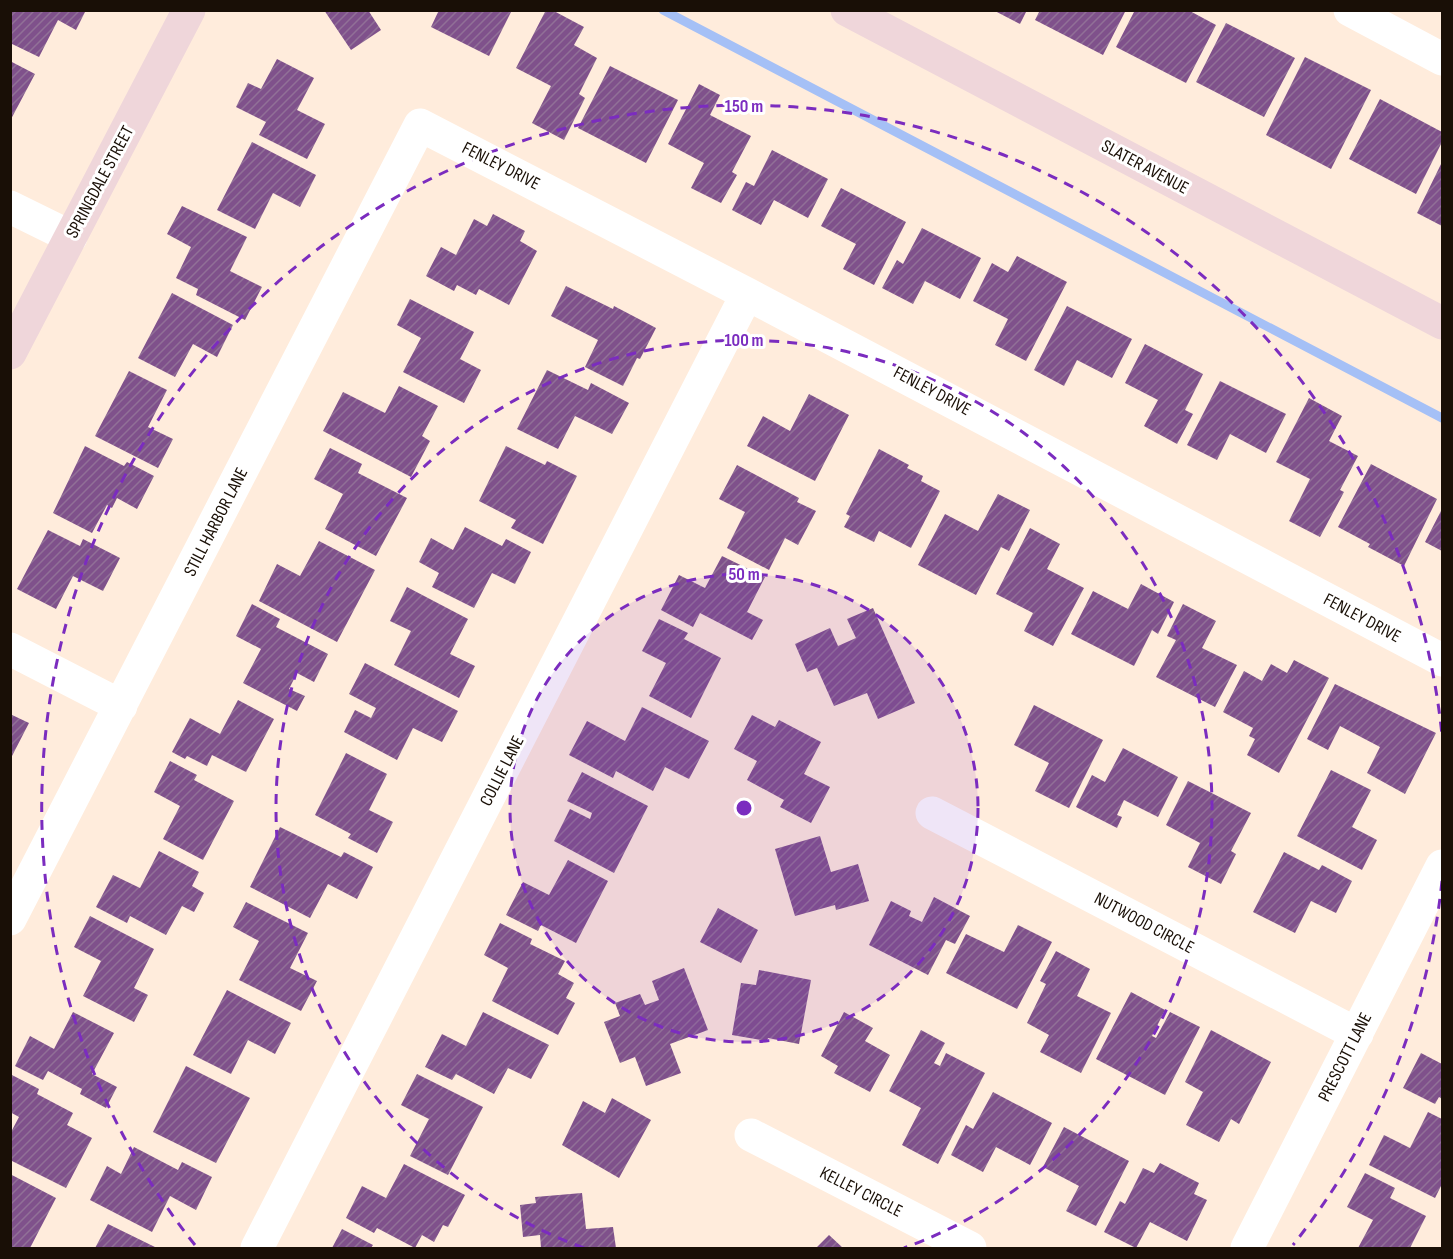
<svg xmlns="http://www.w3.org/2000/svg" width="1453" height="1259" viewBox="0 0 1453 1259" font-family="'Sofia Sans Condensed',sans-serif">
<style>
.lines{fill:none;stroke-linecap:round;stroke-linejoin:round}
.stream{stroke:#a5c0f6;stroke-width:9}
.building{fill:url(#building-hatch)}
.street{stroke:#fff;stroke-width:33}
.secondary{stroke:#efd6da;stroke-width:33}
.ring{fill:none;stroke:#7b2cbf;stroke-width:3;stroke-dasharray:10 8}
.labels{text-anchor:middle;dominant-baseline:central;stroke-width:6;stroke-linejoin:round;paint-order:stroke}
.street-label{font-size:18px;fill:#190f06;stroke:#fff}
.centre{fill:#7b2cbf;stroke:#fff;stroke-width:3}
.ring-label{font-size:18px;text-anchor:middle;font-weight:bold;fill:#7b2cbf;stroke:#fff;stroke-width:6;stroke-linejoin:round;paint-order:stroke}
</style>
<defs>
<pattern id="building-hatch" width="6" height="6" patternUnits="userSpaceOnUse" patternTransform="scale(1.5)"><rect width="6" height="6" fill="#7f518b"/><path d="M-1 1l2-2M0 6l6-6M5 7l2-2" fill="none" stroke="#917097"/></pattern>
</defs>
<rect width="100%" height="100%" fill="#ffecdc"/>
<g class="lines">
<!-- stream -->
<path class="stream" d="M 663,10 L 1442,418"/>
</g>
<!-- building -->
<path class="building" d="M 10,10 L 86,10 L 76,30 L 58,20 L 39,57 L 10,43 Z
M 324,10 L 368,10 L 381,30 L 351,50 Z
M 439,10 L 512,10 L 489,56 L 431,27 Z
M 546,10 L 552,10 L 584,27 L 574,45 L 597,58 L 579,94 L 585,98 L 564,140 L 532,123 L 551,86 L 516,68 Z
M 993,10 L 1027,10 L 1020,24 Z
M 1040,10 L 1126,10 L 1103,55 L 1035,20 Z
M 1135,10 L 1188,10 L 1216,25 L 1186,83 L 1116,47 Z
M 1226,23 L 1295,58 L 1264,117 L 1196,82 Z
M 1305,57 L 1371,90 L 1331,169 L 1266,135 Z
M 277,59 L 314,78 L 297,110 L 325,124 L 307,159 L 259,135 L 266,122 L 236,107 L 248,83 L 261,89 Z
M 10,61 L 35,74 L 10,121 Z
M 610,66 L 678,100 L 646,163 L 578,128 Z
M 699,84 L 720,95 L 710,115 L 751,136 L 732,172 L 737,175 L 721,203 L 691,188 L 704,163 L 668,144 Z
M 1380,99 L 1442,132 L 1442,142 L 1416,194 L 1349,159 Z
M 252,142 L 316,175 L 300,207 L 273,193 L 255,229 L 217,210 Z
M 772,150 L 828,179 L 808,218 L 774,200 L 761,225 L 732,210 L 746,182 L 754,186 Z
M 1442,162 L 1442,226 L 1417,213 Z
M 841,188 L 906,222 L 874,285 L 843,269 L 856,244 L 821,226 Z
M 182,206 L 247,237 L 230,271 L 262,287 L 245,320 L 196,295 L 198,289 L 176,278 L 191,247 L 167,234 Z
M 493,214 L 525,231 L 520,241 L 537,251 L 509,305 L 479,289 L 476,295 L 457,285 L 454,291 L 426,276 L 441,247 L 456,255 L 474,219 L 487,226 Z
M 922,228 L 981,258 L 960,299 L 925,281 L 913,304 L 882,288 L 897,260 L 903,264 Z
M 1017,256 L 1067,282 L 1026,361 L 995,345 L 1008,319 L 973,301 L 992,263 L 1008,272 Z
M 566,286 L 613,309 L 614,306 L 656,328 L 640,359 L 637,358 L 623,386 L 585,367 L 598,340 L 551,316 Z
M 172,293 L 233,325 L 217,357 L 193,344 L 175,377 L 138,358 Z
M 410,299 L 474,332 L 460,359 L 481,370 L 464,403 L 403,372 L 421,338 L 397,325 Z
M 1067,306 L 1132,339 L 1112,378 L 1077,360 L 1064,386 L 1034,370 Z
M 1145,344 L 1203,374 L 1185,410 L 1193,414 L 1177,444 L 1144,426 L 1158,400 L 1125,383 Z
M 547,370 L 588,390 L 591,383 L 629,403 L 612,434 L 575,416 L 558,449 L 517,429 Z
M 129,371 L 167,390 L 148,427 L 173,439 L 158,468 L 95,436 Z
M 1220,381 L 1286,414 L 1266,453 L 1230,434 L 1217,460 L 1187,445 Z
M 399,386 L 438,406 L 422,436 L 430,441 L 411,477 L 323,431 L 343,392 L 385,413 Z
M 809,394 L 849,415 L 815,481 L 747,446 L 763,416 L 790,431 Z
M 1309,398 L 1342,416 L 1329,441 L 1358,456 L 1340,490 L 1344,492 L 1320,537 L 1289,521 L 1310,479 L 1276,462 Z
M 85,446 L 124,466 L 127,462 L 154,476 L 137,509 L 117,498 L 112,508 L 107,505 L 92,533 L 53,513 Z
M 506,446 L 545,465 L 547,461 L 577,476 L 543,544 L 511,528 L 516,520 L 479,501 Z
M 330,448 L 362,464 L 358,473 L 407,498 L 376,556 L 325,529 L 343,494 L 314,479 Z
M 879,449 L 909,465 L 907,468 L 923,476 L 921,481 L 940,491 L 911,548 L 879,531 L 874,542 L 844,527 L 850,516 L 846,514 Z
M 1371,464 L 1437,499 L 1404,566 L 1368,547 L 1370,544 L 1338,527 Z
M 737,465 L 799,498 L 797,502 L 816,511 L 798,545 L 785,538 L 769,570 L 727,548 L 745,512 L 719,499 Z
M 998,494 L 1030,510 L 1009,551 L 1001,547 L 976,595 L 918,565 L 945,514 L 978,531 Z
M 1442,509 L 1442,551 L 1425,542 Z
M 465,527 L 502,546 L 506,539 L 531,552 L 515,584 L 492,573 L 474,608 L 432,587 L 439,573 L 419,562 L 431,538 L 453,550 Z
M 1030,528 L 1060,544 L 1047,569 L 1084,588 L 1053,646 L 1024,631 L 1033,613 L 996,594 Z
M 48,530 L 80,546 L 83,539 L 120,558 L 103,591 L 73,576 L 56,609 L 17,589 Z
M 319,541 L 375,570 L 337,642 L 259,601 L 277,564 L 300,576 Z
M 722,556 L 765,577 L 747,612 L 763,620 L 752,640 L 700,613 L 693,627 L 661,610 L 679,575 L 705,588 Z
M 1141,584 L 1174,602 L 1158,634 L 1152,630 L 1134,666 L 1071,634 L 1093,591 L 1128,609 Z
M 407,587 L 468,619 L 450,654 L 475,666 L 459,698 L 394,665 L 411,631 L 390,621 Z
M 252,604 L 280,619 L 276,627 L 328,654 L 314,682 L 297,673 L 289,689 L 305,696 L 297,711 L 243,683 L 261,649 L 236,636 Z
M 1183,604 L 1216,621 L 1202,648 L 1237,665 L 1215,707 L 1156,677 L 1176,640 L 1167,636 Z
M 873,608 L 915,703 L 878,719 L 867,693 L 834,706 L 817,668 L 807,672 L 795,644 L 830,628 L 838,646 L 856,638 L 847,619 Z
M 659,619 L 688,633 L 684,639 L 721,658 L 691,718 L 649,696 L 666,663 L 642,651 Z
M 1294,660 L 1329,678 L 1279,773 L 1247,755 L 1255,739 L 1249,736 L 1253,728 L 1223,712 L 1244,671 L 1262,681 L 1271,664 L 1287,673 Z
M 365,663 L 458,711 L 442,742 L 413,728 L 397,760 L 344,732 L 355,710 L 371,718 L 376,708 L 349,694 Z
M 1335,684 L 1436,733 L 1405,794 L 1367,773 L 1380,747 L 1340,726 L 1328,750 L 1307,739 Z
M 238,700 L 274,719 L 246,772 L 212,755 L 207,766 L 187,756 L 185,759 L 172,752 L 190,718 L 220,734 Z
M 1034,705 L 1103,740 L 1069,808 L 1035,791 L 1049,763 L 1014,745 Z
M 642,707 L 709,741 L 689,779 L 665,767 L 653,791 L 616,771 L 613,778 L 569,755 L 587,721 L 625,741 Z
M 10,714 L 29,723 L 12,756 L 10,755 Z
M 752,715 L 775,727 L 779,720 L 821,742 L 804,774 L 830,787 L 811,823 L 780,807 L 784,800 L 747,780 L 757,761 L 734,749 Z
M 1123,748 L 1178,777 L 1158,817 L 1124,800 L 1117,815 L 1122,817 L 1117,828 L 1076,807 L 1092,775 L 1105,782 Z
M 346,753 L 387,774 L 369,810 L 393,822 L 377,853 L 348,838 L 351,834 L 315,815 Z
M 170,761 L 197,775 L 194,780 L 234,801 L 203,860 L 163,839 L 180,806 L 154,792 Z
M 1331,770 L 1371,790 L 1352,827 L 1377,840 L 1362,870 L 1297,836 Z
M 582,772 L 648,806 L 614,873 L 554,841 L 570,809 L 590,819 L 592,813 L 567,801 Z
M 1188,781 L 1251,813 L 1231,851 L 1236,854 L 1221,884 L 1188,867 L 1200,843 L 1166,825 Z
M 280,827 L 341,857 L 344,852 L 373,867 L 357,899 L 328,884 L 310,918 L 250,887 Z
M 820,836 L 831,872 L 858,864 L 869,901 L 836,910 L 835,905 L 795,916 L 775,849 Z
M 159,851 L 199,872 L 192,886 L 204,893 L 194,912 L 182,906 L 166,935 L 130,916 L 127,923 L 96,907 L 113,875 L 140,888 Z
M 1284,852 L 1319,870 L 1322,865 L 1352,881 L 1336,913 L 1311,901 L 1295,933 L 1253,912 Z
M 568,860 L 608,881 L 576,943 L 541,925 L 538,931 L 506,915 L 523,882 L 549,895 Z
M 934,897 L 970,916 L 955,944 L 946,940 L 928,975 L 869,945 L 891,901 L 911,911 L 909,916 L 922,922 Z
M 246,902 L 308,933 L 290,968 L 317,981 L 301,1011 L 239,980 L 259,941 L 233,927 Z
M 718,908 L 758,930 L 741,963 L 700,942 Z
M 90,916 L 154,949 L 134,988 L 148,995 L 134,1022 L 83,996 L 101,961 L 74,947 Z
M 500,923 L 532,939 L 530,944 L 565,961 L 558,974 L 574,983 L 566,998 L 575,1003 L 558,1035 L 492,1001 L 508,968 L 484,955 Z
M 1018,925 L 1052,942 L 1017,1009 L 946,973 L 966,934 L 1004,952 Z
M 1056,951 L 1090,969 L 1077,996 L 1111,1013 L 1081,1073 L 1040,1052 L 1049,1035 L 1027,1023 L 1046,984 L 1040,981 Z
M 684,968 L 708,1030 L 670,1044 L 681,1073 L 646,1086 L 635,1057 L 620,1063 L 604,1022 L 620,1016 L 615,1003 L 640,994 L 645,1005 L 659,1000 L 652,981 Z
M 759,970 L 811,980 L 799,1044 L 768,1038 L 767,1041 L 732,1035 L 741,983 L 756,985 Z
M 227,990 L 291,1023 L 275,1054 L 248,1040 L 231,1074 L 193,1055 Z
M 1131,992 L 1165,1010 L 1152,1036 L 1156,1038 L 1170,1012 L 1200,1027 L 1165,1095 L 1096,1059 Z
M 73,1012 L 114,1033 L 92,1074 L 117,1087 L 106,1108 L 80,1094 L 82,1089 L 48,1071 L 43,1080 L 15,1066 L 30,1036 L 54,1049 Z
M 483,1012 L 549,1045 L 531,1079 L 508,1068 L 494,1094 L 456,1074 L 452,1080 L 425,1067 L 442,1034 L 466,1046 Z
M 844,1012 L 873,1028 L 865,1041 L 890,1055 L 870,1092 L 834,1073 L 838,1066 L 821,1056 Z
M 921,1030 L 945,1043 L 934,1063 L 940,1066 L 946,1053 L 985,1073 L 938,1164 L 902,1145 L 921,1108 L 889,1091 Z
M 1211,1030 L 1271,1062 L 1239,1124 L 1231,1119 L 1219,1142 L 1186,1125 L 1203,1092 L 1185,1082 Z
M 1421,1053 L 1442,1064 L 1442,1099 L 1439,1097 L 1435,1104 L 1403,1088 Z
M 186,1066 L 250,1098 L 216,1163 L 153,1132 Z
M 10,1074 L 39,1089 L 37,1094 L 73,1113 L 67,1125 L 92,1138 L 66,1188 L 10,1160 L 10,1134 L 19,1117 L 10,1112 Z
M 417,1074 L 483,1107 L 448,1175 L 410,1156 L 429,1119 L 401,1105 Z
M 993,1092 L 1052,1123 L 1030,1165 L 996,1147 L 983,1172 L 951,1155 L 966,1125 L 973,1129 Z
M 612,1098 L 651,1120 L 619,1178 L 562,1145 L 583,1101 L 605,1113 Z
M 1428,1112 L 1442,1119 L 1442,1184 L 1435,1198 L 1369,1165 L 1384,1135 L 1410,1148 Z
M 1064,1127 L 1129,1161 L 1096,1226 L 1066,1211 L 1079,1186 L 1043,1167 Z
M 134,1147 L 178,1170 L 182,1162 L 212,1177 L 196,1210 L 170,1196 L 152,1232 L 90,1200 L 107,1166 L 121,1174 Z
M 1160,1163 L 1199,1183 L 1194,1194 L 1207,1200 L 1187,1241 L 1150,1222 L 1136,1248 L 1104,1232 L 1120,1201 L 1125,1204 L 1143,1168 L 1154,1173 Z
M 404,1164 L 465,1195 L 448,1227 L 443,1225 L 434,1242 L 422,1235 L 415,1248 L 377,1228 L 374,1233 L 346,1218 L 362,1186 L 386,1198 Z
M 1365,1173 L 1395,1188 L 1390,1198 L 1426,1216 L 1410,1248 L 1358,1248 L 1373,1220 L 1347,1207 Z
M 10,1174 L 56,1198 L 30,1248 L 10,1248 Z
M 582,1193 L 586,1229 L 613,1227 L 616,1248 L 541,1248 L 540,1235 L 523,1237 L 520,1205 L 536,1203 L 535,1197 Z
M 108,1224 L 157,1248 L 95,1248 Z
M 342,1229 L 373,1245 L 371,1248 L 332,1248 Z
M 829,1235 L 843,1248 L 816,1248 Z"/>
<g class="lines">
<!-- street -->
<path class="street" d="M 1350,10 L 1442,59
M 10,207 L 71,237
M 10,649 L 121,706
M 932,813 L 1357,1034
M 10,919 L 420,125 L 747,294 L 1442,660
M 751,1135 L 970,1248
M 257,1248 L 747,294
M 1247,1248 L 1442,866"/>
<!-- secondary -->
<path class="secondary" d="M 847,10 L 1442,323
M 10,353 L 189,10"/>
</g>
<!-- distance rings -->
<circle cx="744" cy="808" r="234" fill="#7b2cbf" fill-opacity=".12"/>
<g class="ring">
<circle cx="744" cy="808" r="234"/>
<path d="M584 1248A468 468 0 1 1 904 1248"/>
<path d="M1442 881A702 702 0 0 1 1293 1245M195 1245A702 702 0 1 1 1442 735"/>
</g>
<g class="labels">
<!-- street labels -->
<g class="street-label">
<text transform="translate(501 166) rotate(27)">FENLEY DRIVE</text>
<text transform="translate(1145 167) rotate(28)">SLATER AVENUE</text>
<text transform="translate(100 182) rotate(-62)">SPRINGDALE STREET</text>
<text transform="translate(932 391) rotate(28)">FENLEY DRIVE</text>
<text transform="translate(216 522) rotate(-63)">STILL HARBOR LANE</text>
<text transform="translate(1362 618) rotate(28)">FENLEY DRIVE</text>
<text transform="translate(502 771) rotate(-63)">COLLIE LANE</text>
<text transform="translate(1144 923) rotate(28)">NUTWOOD CIRCLE</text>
<text transform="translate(1345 1057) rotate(-63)">PRESCOTT LANE</text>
<text transform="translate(861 1192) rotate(27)">KELLEY CIRCLE</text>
</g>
</g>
<circle cx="744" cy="808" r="9" class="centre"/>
<g class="ring-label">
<text x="744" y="112">150 m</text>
<text x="744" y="346">100 m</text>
<text x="744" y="580">50 m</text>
</g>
<!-- border -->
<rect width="1453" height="1259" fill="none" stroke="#190f06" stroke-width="24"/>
</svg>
